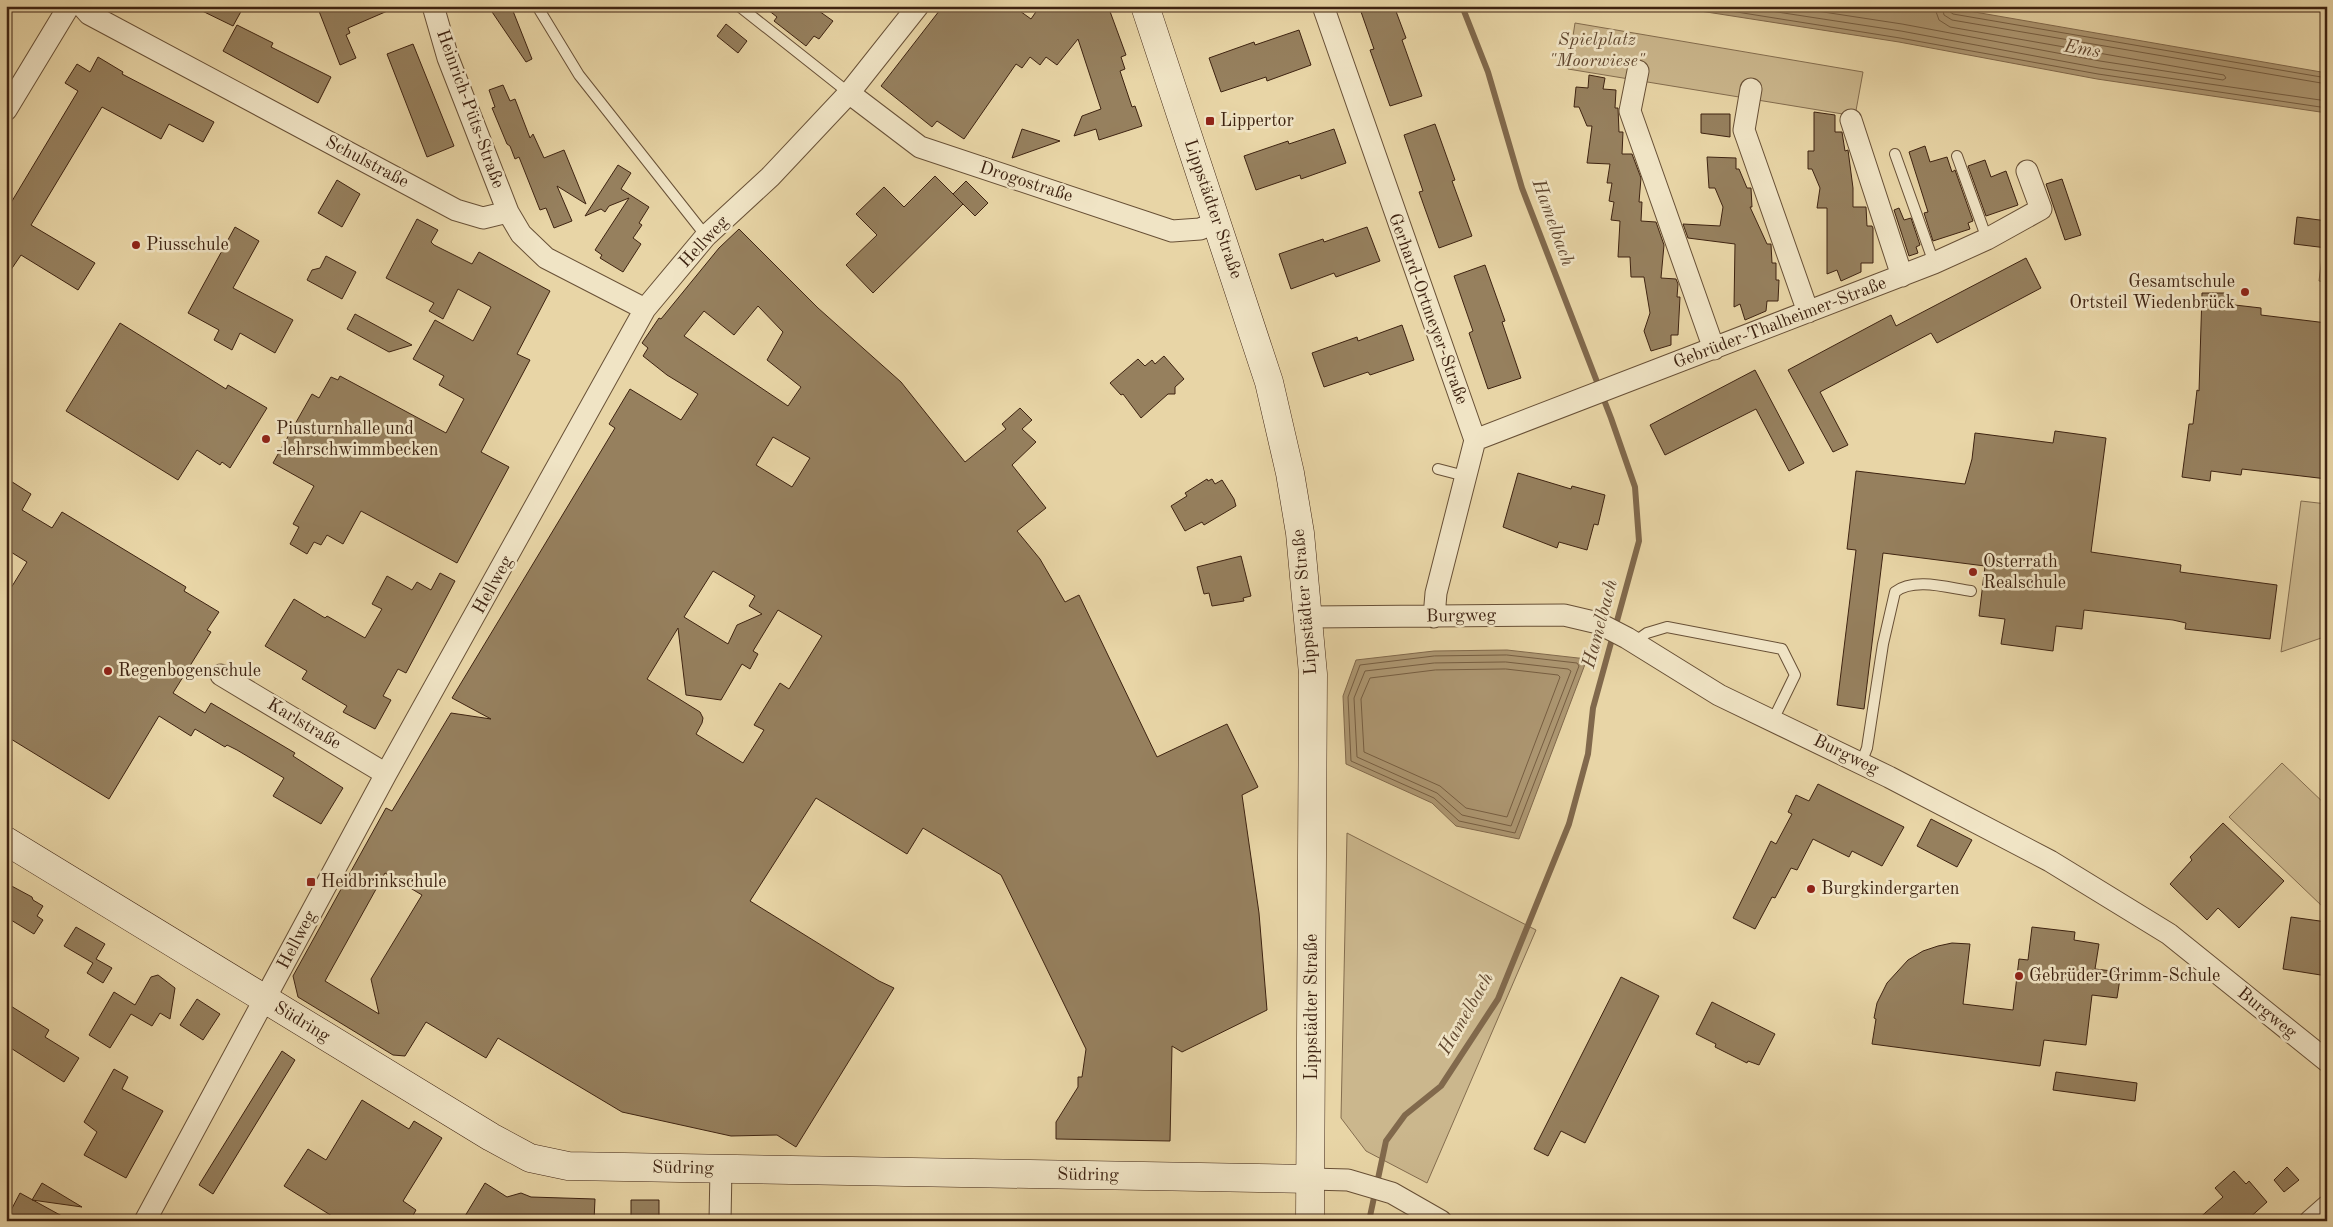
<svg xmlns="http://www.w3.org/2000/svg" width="2333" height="1227" viewBox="0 0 2333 1227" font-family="'Old Standard TT',serif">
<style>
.green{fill:#cbb78d;stroke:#846d4f}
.water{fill:#ae9873;stroke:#81694c}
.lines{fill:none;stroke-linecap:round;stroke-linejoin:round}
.shore{stroke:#765e42;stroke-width:1}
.stream{stroke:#81694c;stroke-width:6}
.building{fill:#96805e;stroke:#3e2311;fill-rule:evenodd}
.lane-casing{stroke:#685036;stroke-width:12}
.street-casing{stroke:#685036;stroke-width:23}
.secondary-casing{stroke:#3e2311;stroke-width:29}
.lane{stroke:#f0e4c5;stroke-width:10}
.street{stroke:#f0e4c5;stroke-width:21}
.secondary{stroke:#f0e4c5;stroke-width:28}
.poi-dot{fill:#8f2418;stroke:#f0e4c5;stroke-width:2}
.labels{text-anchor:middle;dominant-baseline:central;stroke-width:5;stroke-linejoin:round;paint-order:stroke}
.park-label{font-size:18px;font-style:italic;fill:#614830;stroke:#f0e4c5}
.street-label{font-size:18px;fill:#3e2311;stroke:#f0e4c5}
.poi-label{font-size:18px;fill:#3e2311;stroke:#f0e4c5;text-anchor:start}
.water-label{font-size:19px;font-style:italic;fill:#60462e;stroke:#f0e4c5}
</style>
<rect width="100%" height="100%" fill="#e8d5a6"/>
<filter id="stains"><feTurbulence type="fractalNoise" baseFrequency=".004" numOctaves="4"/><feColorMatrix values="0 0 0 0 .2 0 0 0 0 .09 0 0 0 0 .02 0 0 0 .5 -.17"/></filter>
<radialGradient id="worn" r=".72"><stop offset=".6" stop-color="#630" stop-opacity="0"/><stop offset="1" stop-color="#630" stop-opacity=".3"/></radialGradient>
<!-- green -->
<path class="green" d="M 1575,23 L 1863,72 L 1855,116 L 1568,69 Z
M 2323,249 L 2327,250 L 2327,282 L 2319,281 Z
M 2301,501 L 2327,504 L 2327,636 L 2281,652 Z
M 2282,763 L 2327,806 L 2327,903 L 2323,907 L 2229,817 Z
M 1347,833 L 1536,930 L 1427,1183 L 1366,1151 L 1341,1118 Z"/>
<!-- water -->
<path class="water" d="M 1668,6 L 1940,6 L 2327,73 L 2327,113 L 2097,79 L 1899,42 Z
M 1507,650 L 1587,659 L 1519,839 L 1456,826 L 1432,803 L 1346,764 L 1343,696 L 1356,660 L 1434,651 Z"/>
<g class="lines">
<!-- shore -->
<path class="shore" d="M 1699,6 L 1900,38 L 2098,74 L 2327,108
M 1738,6 L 1901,31 L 2099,68 L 2327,101
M 1784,6 L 1902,24 L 2100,61 L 2223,80 L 2226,78 L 2224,75 L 1950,27 L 1939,20 L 1934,6
M 1942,6 L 1944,15 L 1952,20 L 2327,84
M 1948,6 L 1949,11 L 1953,14 L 2327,78
M 1507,655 L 1577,663 L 1579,666 L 1515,833 L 1459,821 L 1434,798 L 1351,761 L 1348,697 L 1360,665 L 1434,656 Z
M 1506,662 L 1568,669 L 1571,671 L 1511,826 L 1462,815 L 1437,793 L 1357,757 L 1354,698 L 1365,671 L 1434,663 Z
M 1506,669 L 1558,675 L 1560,677 L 1507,817 L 1466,808 L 1440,786 L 1364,752 L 1361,699 L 1370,678 L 1435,670 Z"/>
<!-- stream -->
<path class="stream" d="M 694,1221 L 698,1218
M 1369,1221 L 1386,1141 L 1405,1115 L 1441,1086 L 1498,999 L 1569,824 L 1588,754 L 1593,708 L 1639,541 L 1635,487 L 1611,418 L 1522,188 L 1488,72 L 1462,6"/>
</g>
<!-- building -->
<path class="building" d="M 192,6 L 244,6 L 233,26 Z
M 317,6 L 399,6 L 348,28 L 350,33 L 346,35 L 356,58 L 340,65 Z
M 488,6 L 511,6 L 532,59 L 526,62 Z
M 763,6 L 812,6 L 833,21 L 819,39 L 814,36 L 806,46 L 774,21 L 777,17 Z
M 943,6 L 1013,6 L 1031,19 L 1040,6 L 1108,6 L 1126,55 L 1121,57 L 1125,69 L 1120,71 L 1132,107 L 1135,106 L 1142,126 L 1099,140 L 1096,129 L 1074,136 L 1082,116 L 1101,109 L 1078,39 L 1057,65 L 1046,57 L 1040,65 L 1030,57 L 1022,68 L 1016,64 L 964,139 L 937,121 L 932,127 L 881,86 Z
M 1359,6 L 1394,6 L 1406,38 L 1402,40 L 1422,96 L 1390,106 L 1370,50 L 1374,49 Z
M 726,24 L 747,41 L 738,53 L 717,36 Z
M 237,25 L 273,43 L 271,47 L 331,77 L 318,103 L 223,51 Z
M 1299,30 L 1311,65 L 1267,81 L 1266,77 L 1221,92 L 1209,58 L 1254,42 L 1255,45 Z
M 413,44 L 454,146 L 427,157 L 387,54 Z
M 98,57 L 123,72 L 122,74 L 214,122 L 203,142 L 169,124 L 161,139 L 102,107 L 31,225 L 95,263 L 78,290 L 21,255 L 6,277 L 6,211 L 78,91 L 65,83 L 77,64 L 90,72 Z
M 1589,75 L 1605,78 L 1603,89 L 1616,90 L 1615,108 L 1618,108 L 1619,132 L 1623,132 L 1622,154 L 1632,154 L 1641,178 L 1639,202 L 1642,202 L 1641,221 L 1656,222 L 1664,245 L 1661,278 L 1676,279 L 1678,284 L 1677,297 L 1680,297 L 1678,335 L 1671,335 L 1671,345 L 1651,351 L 1644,331 L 1650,313 L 1644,277 L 1631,277 L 1630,257 L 1618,257 L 1620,221 L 1611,220 L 1614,202 L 1609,201 L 1612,183 L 1607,183 L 1610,164 L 1587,163 L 1592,126 L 1587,126 L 1579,107 L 1574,107 L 1576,87 L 1588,88 Z
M 503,85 L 510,101 L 515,99 L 530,138 L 533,134 L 544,158 L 564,150 L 586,204 L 557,186 L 572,221 L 554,228 L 546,208 L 540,210 L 519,157 L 515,159 L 510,146 L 507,144 L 492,108 L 495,107 L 489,90 Z
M 1814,112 L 1835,115 L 1835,132 L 1842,132 L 1845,151 L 1848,150 L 1853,188 L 1853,207 L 1866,207 L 1867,226 L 1872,226 L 1873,228 L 1873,263 L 1861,263 L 1861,272 L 1841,281 L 1837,270 L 1827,274 L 1827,208 L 1817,208 L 1820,188 L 1812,169 L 1808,169 L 1808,151 L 1814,151 Z
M 1701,114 L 1730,114 L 1730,137 L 1701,133 Z
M 1435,124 L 1455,180 L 1452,181 L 1472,236 L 1439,248 L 1419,192 L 1423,191 L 1404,135 Z
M 1022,129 L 1060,141 L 1012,158 Z
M 1334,129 L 1346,163 L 1301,179 L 1300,175 L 1256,190 L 1244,156 L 1288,141 L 1289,144 Z
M 1925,146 L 1930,162 L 1947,157 L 1952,172 L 1955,170 L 1973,221 L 1968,223 L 1970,229 L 1933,241 L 1924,213 L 1928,212 L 1909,152 Z
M 1707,157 L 1736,158 L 1736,169 L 1739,169 L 1747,188 L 1751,188 L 1752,207 L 1750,207 L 1767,244 L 1771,244 L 1772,263 L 1776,263 L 1776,280 L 1779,280 L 1778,301 L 1767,301 L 1766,311 L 1745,320 L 1740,304 L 1734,307 L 1735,244 L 1688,238 L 1683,224 L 1720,226 L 1723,207 L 1715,188 L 1709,188 Z
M 1985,160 L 1991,177 L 2006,171 L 2018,205 L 1986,216 L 1968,166 Z
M 618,165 L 631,173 L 621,189 L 649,207 L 639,223 L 642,225 L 633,238 L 641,244 L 623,272 L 600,258 L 602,255 L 595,250 L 629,198 L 609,206 L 605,212 L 601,209 L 585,216 Z
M 935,176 L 963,204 L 873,293 L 846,265 L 877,235 L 856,214 L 884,187 L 904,207 Z
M 2062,179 L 2081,235 L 2065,240 L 2046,184 Z
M 337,180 L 360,194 L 342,227 L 318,213 Z
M 966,181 L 988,203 L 975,216 L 953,194 Z
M 1899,208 L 1904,220 L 1911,218 L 1920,245 L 1916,247 L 1918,253 L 1909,256 L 1894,210 Z
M 2297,217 L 2327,221 L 2327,248 L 2294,244 Z
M 417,219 L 438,230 L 431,242 L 434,245 L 472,264 L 479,252 L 550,291 L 517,354 L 530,360 L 481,452 L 509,467 L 457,563 L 361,511 L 343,544 L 327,535 L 321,545 L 314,542 L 307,554 L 290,544 L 299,527 L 293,524 L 314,486 L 273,463 L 312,394 L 319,398 L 331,377 L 338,380 L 340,376 L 446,433 L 464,399 L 439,385 L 444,376 L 413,359 L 435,320 L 473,341 L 491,307 L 458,289 L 443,319 L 429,311 L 434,303 L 386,278 Z
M 235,227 L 259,241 L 233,288 L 293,320 L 275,353 L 240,333 L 232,350 L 214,340 L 219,330 L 188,313 Z
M 1367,227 L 1380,261 L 1336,277 L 1334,273 L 1291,289 L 1279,254 L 1323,239 L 1324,242 Z
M 739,229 L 818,308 L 901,382 L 965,462 L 1006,429 L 1002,424 L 1020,408 L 1032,420 L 1022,429 L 1036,442 L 1012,465 L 1046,508 L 1017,531 L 1040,559 L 1065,602 L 1079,595 L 1157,757 L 1227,724 L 1258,787 L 1242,795 L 1259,913 L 1267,1010 L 1182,1052 L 1172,1046 L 1170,1141 L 1056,1139 L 1056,1122 L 1078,1087 L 1078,1077 L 1082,1077 L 1086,1049 L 1001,875 L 923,828 L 907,854 L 816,798 L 750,901 L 879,981 L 894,988 L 796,1147 L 777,1135 L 731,1136 L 622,1112 L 498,1038 L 486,1058 L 426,1022 L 405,1056 L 393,1055 L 298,997 L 293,976 L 386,808 L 392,811 L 451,713 L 491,719 L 452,698 L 615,428 L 609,424 L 630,389 L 681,420 L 698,394 L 667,375 L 643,356 L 648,348 L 642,343 L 659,318 L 661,319 L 719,248 ZM 758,306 L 783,332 L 767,360 L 801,387 L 788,406 L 684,336 L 704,311 L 734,335 ZM 773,437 L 810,458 L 792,487 L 756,465 ZM 713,571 L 755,596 L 749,606 L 762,614 L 737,625 L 728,644 L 684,617 ZM 778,610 L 822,636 L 789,689 L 780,683 L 754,725 L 764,730 L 743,763 L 696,734 L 702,723 L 703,718 L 700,712 L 647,679 L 678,628 L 686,695 L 721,700 L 742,664 L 750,669 L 758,654 L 753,651 ZM 385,873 L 422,895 L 371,979 L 379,1014 L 325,981 Z
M 326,256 L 356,272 L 342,299 L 307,280 L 312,270 L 320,268 Z
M 2026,258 L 2041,288 L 1937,343 L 1931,333 L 1820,392 L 1848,445 L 1833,452 L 1788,370 L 1891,315 L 1896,326 Z
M 1485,265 L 1505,321 L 1502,322 L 1521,378 L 1488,389 L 1469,333 L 1473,331 L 1454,276 Z
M 2202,293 L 2226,293 L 2226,304 L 2261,308 L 2261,315 L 2327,323 L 2327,479 L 2242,469 L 2241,475 L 2211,471 L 2210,481 L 2182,477 L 2189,424 L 2193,424 L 2197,390 L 2199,391 Z
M 355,314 L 412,345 L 389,352 L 347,329 Z
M 120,323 L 226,389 L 228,385 L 267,408 L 230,468 L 222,462 L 220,465 L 197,450 L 178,480 L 66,411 Z
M 1402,325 L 1414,360 L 1370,375 L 1368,372 L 1324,387 L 1312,353 L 1357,337 L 1358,341 Z
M 1164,356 L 1184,379 L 1175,387 L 1175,394 L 1168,394 L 1141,418 L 1123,394 L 1121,395 L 1110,383 L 1138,359 L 1145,366 L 1152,360 L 1155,364 Z
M 1755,370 L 1804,463 L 1789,471 L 1756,409 L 1665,455 L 1650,425 Z
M 2055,431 L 2106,438 L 2091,552 L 2181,565 L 2180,572 L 2277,585 L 2270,639 L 2185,629 L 2186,623 L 2173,620 L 2084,610 L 2082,629 L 2056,626 L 2053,651 L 2001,644 L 2005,619 L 1979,616 L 1985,566 L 1883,553 L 1864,709 L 1837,705 L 1856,550 L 1847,549 L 1856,471 L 1965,484 L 1972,459 L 1975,433 L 2053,443 Z
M 1518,473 L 1571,489 L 1572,486 L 1605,495 L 1598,525 L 1594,524 L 1587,550 L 1559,542 L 1557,548 L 1503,527 Z
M 6,478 L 31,494 L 22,510 L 52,528 L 62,512 L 186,587 L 184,591 L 219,612 L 207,630 L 211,632 L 173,693 L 205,713 L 211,703 L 295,753 L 293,756 L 343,788 L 321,824 L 273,796 L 284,778 L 237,750 L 227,745 L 225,747 L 195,729 L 191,736 L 159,716 L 109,799 L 6,736 L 6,596 L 27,562 L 6,549 Z
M 1207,479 L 1208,481 L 1212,479 L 1215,484 L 1222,480 L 1234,499 L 1236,506 L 1204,525 L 1202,522 L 1185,531 L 1171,506 L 1187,496 L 1185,493 Z
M 1241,556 L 1251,596 L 1243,598 L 1244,601 L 1212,606 L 1209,593 L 1204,594 L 1197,567 Z
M 440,573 L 455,581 L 406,673 L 398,669 L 383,696 L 391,700 L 375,729 L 343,712 L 347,706 L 302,679 L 307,671 L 265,646 L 294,599 L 325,618 L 327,616 L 365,638 L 382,609 L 372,604 L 387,576 L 412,590 L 417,582 L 431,590 Z
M 1818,784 L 1904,827 L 1882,866 L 1852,851 L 1849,857 L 1813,839 L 1797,870 L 1791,868 L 1775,898 L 1772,897 L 1755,929 L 1733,918 L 1771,841 L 1776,844 L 1792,814 L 1788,812 L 1796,795 L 1809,801 Z
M 1931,819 L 1972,840 L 1957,867 L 1917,846 Z
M 2223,823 L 2284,881 L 2239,928 L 2218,908 L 2207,920 L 2170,884 L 2192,860 L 2190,857 Z
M 6,883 L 32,897 L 33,900 L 43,906 L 37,916 L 43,920 L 34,934 L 6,917 Z
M 2291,917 L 2327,922 L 2327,976 L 2283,969 Z
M 76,927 L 105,944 L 96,959 L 112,968 L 103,983 L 87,973 L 93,963 L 64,946 Z
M 2032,927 L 2075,932 L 2074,940 L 2099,944 L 2095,969 L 2121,972 L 2117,998 L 2092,995 L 2086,1045 L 2044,1040 L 2040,1066 L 1872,1044 L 1876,1019 L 1874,1018 L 1877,1003 L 1887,983 L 1908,960 L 1923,951 L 1938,946 L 1952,943 L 1970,944 L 1963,1004 L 2013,1010 L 2019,959 L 2028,960 Z
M 158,975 L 175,988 L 170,1019 L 160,1013 L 152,1026 L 131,1014 L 110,1048 L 89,1035 L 114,992 L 135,1005 L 151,977 Z
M 1621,977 L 1659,996 L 1585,1143 L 1561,1131 L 1548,1156 L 1534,1149 Z
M 197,999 L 220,1014 L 203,1040 L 180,1025 Z
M 1712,1002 L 1775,1034 L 1759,1065 L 1748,1061 L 1747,1063 L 1715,1047 L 1716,1044 L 1696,1034 Z
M 6,1003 L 49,1030 L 45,1037 L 79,1058 L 64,1082 L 6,1045 Z
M 282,1051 L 295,1060 L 213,1194 L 199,1185 Z
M 114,1069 L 128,1077 L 122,1089 L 163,1111 L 126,1178 L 84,1155 L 97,1132 L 84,1122 Z
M 2056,1072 L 2137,1083 L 2135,1101 L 2053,1090 Z
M 362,1100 L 409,1129 L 414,1121 L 442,1138 L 403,1201 L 416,1210 L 410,1221 L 340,1221 L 284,1186 L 308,1149 L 326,1160 Z
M 2287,1167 L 2299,1180 L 2284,1192 L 2274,1180 Z
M 2234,1171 L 2246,1184 L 2249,1181 L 2267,1202 L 2246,1221 L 2196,1221 L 2223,1197 L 2215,1188 Z
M 42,1183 L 82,1207 L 32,1200 Z
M 485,1183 L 507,1197 L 521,1193 L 531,1197 L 595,1199 L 594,1221 L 462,1221 Z
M 20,1193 L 71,1221 L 22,1221 L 9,1214 Z
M 631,1200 L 659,1200 L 659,1221 L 631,1221 Z"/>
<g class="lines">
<defs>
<path id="lane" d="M 537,6 L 579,75 L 706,236
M 739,6 L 849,93
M 1895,154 L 1934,263
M 1957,156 L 1987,239
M 1438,469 L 1465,476
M 1633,643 L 1647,633 L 1667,627 L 1782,649 L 1795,675 L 1773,720
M 1861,763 L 1867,748 L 1883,644 L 1895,592 C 1914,577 1949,588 1971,591"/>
<path id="street" d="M 82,6 L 89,14 L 456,210 L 483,218 L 508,212
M 433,6 L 448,58 L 508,212 L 521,234 L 546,258 L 645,309
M 1323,6 L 1475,440 L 1436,593 L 1434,617
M 1638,71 L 1630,111 L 1714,349
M 1751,89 L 1744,130 L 1808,312
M 849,93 L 920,147 L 1172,231 L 1200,229 L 1217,222
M 6,110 L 69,6
M 1851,120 L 1902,276
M 1475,440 L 1934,263 L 1987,239 L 2041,209 L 2027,171
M 1309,617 L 1564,615 L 1598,623 L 1627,638 L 1719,695 L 1889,777 L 2050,861 L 2169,934 L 2327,1061
M 221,675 L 386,774
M 1311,1179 L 1348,1180 L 1392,1193 L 1441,1221
M 145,1221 L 386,774 L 645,309 L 706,236 L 770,177 L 849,93 L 918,6
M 720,1221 L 721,1168
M 2310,1221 L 2327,1206"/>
<path id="secondary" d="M 1145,6 L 1269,382 L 1290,473 L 1300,533 L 1313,674 L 1310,1221
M 6,841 L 491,1137 L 530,1158 L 568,1166 L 1311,1179"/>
</defs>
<!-- lane casing -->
<use href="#lane" class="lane-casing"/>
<!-- street casing -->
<use href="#street" class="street-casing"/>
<!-- secondary casing -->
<use href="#secondary" class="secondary-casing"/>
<!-- lane -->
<use href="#lane" class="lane"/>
<!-- street -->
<use href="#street" class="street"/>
<!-- secondary -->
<use href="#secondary" class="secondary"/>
</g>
<!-- markers -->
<g class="poi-dot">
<rect x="1205" y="116" width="10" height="10" rx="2.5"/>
<circle cx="136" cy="245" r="5"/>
<circle cx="2245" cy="292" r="5"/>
<circle cx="266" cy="439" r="5"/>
<circle cx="1973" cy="572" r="5"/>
<circle cx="108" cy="671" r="5"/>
<rect x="306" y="877" width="10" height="10" rx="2.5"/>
<circle cx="1811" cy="889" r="5"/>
<circle cx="2019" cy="976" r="5"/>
</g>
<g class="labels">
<!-- park labels -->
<g class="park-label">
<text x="1597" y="40">Spielplatz<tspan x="1597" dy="21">"Moorwiese"</tspan></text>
</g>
<!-- street labels -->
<g class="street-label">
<text transform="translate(470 109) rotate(70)">Heinrich-Püts-Straße</text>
<text transform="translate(367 162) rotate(28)">Schulstraße</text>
<text transform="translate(1026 182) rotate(18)">Drogostraße</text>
<text transform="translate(1213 209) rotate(71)">Lippstädter Straße</text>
<text transform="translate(704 242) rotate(-47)">Hellweg</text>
<text transform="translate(1428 309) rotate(70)">Gerhard-Ortmeyer-Straße</text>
<text transform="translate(1780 323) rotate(-21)">Gebrüder-Thalheimer-Straße</text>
<text transform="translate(493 585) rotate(-61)">Hellweg</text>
<text transform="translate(1305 602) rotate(-95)">Lippstädter Straße</text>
<text transform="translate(1461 616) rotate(-1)">Burgweg</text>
<text transform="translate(304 724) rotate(31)">Karlstraße</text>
<text transform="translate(1846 755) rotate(26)">Burgweg</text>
<text transform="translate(297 940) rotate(-62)">Hellweg</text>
<text transform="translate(1312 1007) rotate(-90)">Lippstädter Straße</text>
<text transform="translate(2267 1013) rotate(39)">Burgweg</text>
<text transform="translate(302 1022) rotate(31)">Südring</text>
<text transform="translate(683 1168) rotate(1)">Südring</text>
<text transform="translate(1088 1175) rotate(1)">Südring</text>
</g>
<!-- poi labels -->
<g class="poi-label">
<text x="1220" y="121">Lippertor</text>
<text x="146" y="245">Piusschule</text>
<text x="2235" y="282" text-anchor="end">Gesamtschule<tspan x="2235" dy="21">Ortsteil Wiedenbrück</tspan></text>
<text x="276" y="429">Piusturnhalle und<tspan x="276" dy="21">-lehrschwimmbecken</tspan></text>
<text x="1983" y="562">Osterrath<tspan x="1983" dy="21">Realschule</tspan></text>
<text x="118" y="671">Regenbogenschule</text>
<text x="321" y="882">Heidbrinkschule</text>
<text x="1821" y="889">Burgkindergarten</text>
<text x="2029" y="976">Gebrüder-Grimm-Schule</text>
</g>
<!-- water labels -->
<g class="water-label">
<text transform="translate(2082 50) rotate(10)">Ems</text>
<text transform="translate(1552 223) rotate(70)">Hamelbach</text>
<text transform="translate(1601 624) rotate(-75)">Hamelbach</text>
<text transform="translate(1467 1014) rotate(-60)">Hamelbach</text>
</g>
</g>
<!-- margin -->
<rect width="2333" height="1227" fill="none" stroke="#e8d5a6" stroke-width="25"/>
<rect x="8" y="8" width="2318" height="1212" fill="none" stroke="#3e2311" stroke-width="2.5"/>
<rect x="12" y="12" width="2308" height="1202" fill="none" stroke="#3e2311"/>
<rect width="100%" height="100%" filter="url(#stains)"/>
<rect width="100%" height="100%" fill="url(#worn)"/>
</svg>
